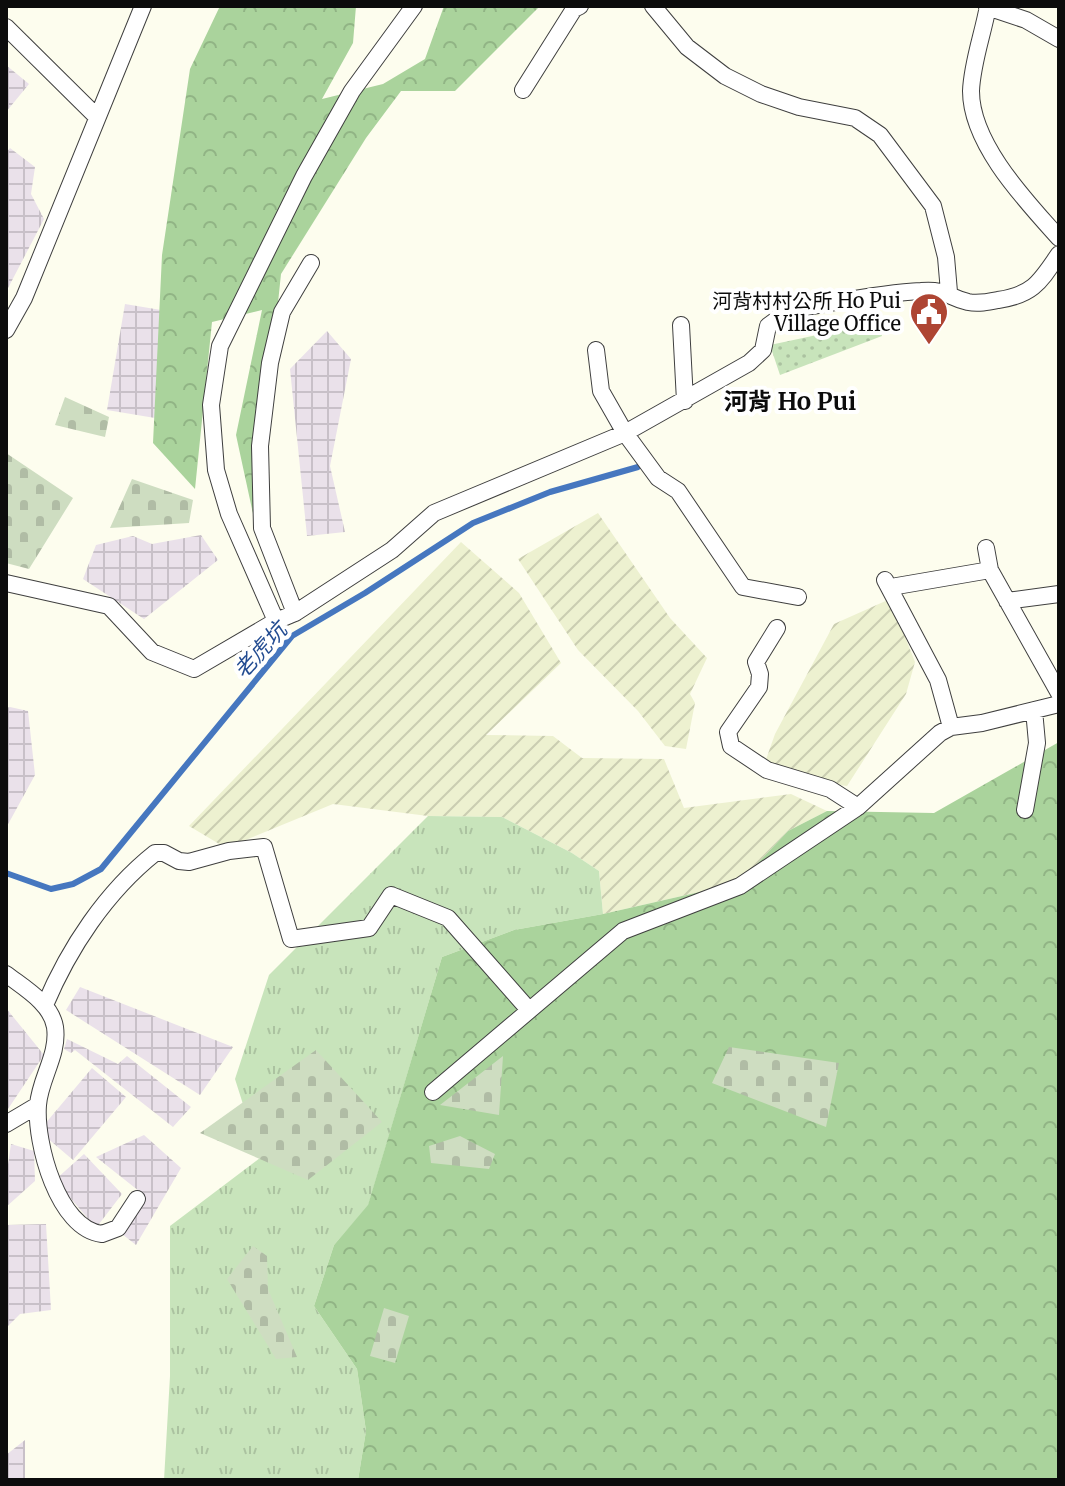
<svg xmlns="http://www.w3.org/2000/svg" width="1065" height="1486" viewBox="0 0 1065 1486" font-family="Merriweather,'Noto Sans TC',serif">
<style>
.industrial{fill:url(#industrial-grid)}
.farmland{fill:url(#farmland-furrows)}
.grass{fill:url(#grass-tufts)}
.forest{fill:url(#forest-crowns)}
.cemetery{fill:url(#cemetery-stones)}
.park{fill:url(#park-dots)}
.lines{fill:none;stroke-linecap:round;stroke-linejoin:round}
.stream{stroke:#4677bf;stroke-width:6}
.minor-casing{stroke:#3f3f3f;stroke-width:18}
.minor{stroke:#fff;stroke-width:16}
.labels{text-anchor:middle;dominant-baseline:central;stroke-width:8;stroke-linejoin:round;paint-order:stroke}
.poi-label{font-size:20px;fill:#0c0c0c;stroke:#fff;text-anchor:end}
.water-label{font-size:22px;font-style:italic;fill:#234c91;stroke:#fff}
.quarter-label{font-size:24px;font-weight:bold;fill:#0c0c0c;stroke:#fff}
</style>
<defs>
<pattern id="industrial-grid" width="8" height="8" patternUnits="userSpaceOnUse" patternTransform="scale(2)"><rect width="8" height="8" fill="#eae1ea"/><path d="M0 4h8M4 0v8" fill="none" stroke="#c8c0c8"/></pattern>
<pattern id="farmland-furrows" width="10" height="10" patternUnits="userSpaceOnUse" patternTransform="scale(2)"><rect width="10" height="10" fill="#edf1d0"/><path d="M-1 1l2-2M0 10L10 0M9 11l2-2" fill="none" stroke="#cacdb1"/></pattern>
<pattern id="grass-tufts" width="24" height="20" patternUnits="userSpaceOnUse" patternTransform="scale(2)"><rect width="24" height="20" fill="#c8e4bb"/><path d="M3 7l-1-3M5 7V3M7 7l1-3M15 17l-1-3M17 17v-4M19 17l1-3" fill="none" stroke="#abc2a0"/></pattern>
<pattern id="forest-crowns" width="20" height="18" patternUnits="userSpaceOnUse" patternTransform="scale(2)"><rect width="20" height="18" fill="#aad39c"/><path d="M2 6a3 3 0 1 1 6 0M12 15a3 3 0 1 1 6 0" fill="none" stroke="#91b485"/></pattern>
<pattern id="cemetery-stones" width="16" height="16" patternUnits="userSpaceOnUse" patternTransform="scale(2)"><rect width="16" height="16" fill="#ceddc1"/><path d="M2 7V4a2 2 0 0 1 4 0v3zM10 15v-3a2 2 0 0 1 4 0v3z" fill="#b0bca5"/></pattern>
<pattern id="park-dots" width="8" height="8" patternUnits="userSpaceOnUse" patternTransform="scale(2)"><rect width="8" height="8" fill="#c8e4bb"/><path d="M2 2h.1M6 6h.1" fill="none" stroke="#abc2a0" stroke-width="1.8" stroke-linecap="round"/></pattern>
</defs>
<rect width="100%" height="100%" fill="#fdfdee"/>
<!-- industrial -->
<path class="industrial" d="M 6,65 L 29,84 L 6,112 Z
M 10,148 L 35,167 L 31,194 L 44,219 L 6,292 L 6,153 Z
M 125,304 L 185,314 L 167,420 L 107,410 Z
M 327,331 L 351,359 L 330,466 L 345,532 L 307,536 L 290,369 Z
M 201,535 L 218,560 L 144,619 L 83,579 L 96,545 L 133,536 L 152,544 Z
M 10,707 L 28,711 L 35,775 L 6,828 L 6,708 Z
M 80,987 L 233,1047 L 200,1095 L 66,1010 Z
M 6,1008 L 44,1055 L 8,1109 L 6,1108 Z
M 67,1039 L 118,1064 L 127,1056 L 191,1107 L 173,1127 L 75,1050 L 71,1053 L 64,1049 Z
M 92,1068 L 126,1097 L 73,1160 L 39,1131 Z
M 144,1135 L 181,1168 L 136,1245 L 122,1234 L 144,1195 L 96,1157 Z
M 11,1144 L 34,1151 L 35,1181 L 6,1207 L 6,1178 Z
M 84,1154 L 122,1194 L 96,1228 L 55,1180 Z
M 46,1224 L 51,1310 L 20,1314 L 6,1328 L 6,1225 Z
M 25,1440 L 25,1480 L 6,1480 L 6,1455 Z"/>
<!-- farmland -->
<path class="farmland" d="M 598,513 L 670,618 L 707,658 L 690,694 L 695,703 L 686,749 L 665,746 L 638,711 L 578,650 L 518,559 Z
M 461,542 L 519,593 L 561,663 L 486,735 L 553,736 L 582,758 L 664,759 L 684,808 L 791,794 L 827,811 L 788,831 L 739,883 L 603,914 L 599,871 L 572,853 L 502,817 L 428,816 L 333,804 L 226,848 L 189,826 Z
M 890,599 L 915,662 L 906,694 L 847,786 L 805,781 L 763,768 L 775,734 L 834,624 Z"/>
<!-- grass -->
<path class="grass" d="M 428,816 L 502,817 L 572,853 L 599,871 L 603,914 L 514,930 L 442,957 L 368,1206 L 334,1245 L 314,1306 L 357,1369 L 366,1431 L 358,1480 L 164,1480 L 170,1376 L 170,1226 L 260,1158 L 235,1079 L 269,975 Z"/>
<!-- forest -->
<path class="forest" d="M 220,6 L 356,6 L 353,43 L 322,99 L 383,84 L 425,59 L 444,6 L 540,6 L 455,91 L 401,91 L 366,138 L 281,274 L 255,523 L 236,435 L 262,310 L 212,322 L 195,489 L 153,443 L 162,255 L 190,69 Z
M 1059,742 L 1059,1480 L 358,1480 L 366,1431 L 357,1369 L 314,1306 L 334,1245 L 368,1205 L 442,957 L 514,930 L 603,914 L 739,883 L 788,831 L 827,811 L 934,813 Z"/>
<!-- cemetery -->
<path class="cemetery" d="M 65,397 L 109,417 L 105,437 L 55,425 Z
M 6,453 L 73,498 L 29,569 L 6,563 Z
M 132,479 L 193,500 L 189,523 L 110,528 Z
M 729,1047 L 839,1063 L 826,1127 L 712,1083 Z
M 316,1050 L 382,1122 L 308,1180 L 200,1133 Z
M 503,1056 L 499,1115 L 440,1105 Z
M 460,1136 L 495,1154 L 489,1169 L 431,1163 L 429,1146 Z
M 253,1246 L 267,1256 L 268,1289 L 297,1357 L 276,1359 L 227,1279 Z
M 384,1308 L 409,1316 L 395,1363 L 370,1356 Z"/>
<!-- park -->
<path class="park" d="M 878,322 L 882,336 L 780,375 L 770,345 Z"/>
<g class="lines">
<!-- stream -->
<path class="stream" d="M 6,873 L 51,889 L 73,884 L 101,869 L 292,636 L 365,593 L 473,523 L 550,492 L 638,467"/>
<defs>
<path id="minor" d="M 653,6 L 687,47 L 725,76 L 761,94 L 799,107 L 855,118 L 880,135 L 933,206 L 946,257 L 949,292
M 988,6 C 983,34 972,63 971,91 C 971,144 1026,201 1059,238
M 987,7 L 1026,20 L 1059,39
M 6,27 L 97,117
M 523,90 L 574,9 L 580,6
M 681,325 L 685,401
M 6,330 L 24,298 L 143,6
M 596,350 L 601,391 L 625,433 L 658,478 L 678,491 L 743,587 L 798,597
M 986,548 L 990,570 L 1059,693
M 885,580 L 938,680 L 951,727
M 6,583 L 109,606 L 152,652 L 194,669 L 276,621 L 295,613 L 392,550 L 434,513 L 625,433 L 749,363 L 763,350 L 768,326 L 787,312 L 805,307 C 843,301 882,293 921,291 C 947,289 947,297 968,302 C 978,304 988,302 998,300 C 1033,295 1040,282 1059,254
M 891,587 L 990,570
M 1007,601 L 1059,594
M 295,613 L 262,528 L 260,446 L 270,363 L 282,312 L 311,263
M 276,621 L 229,514 L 216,470 L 211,405 L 220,346 L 304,176 L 352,91 L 414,6
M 777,628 L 756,662 L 760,674 L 759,687 L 728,732 L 731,746 L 767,770 L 830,789 L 858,807
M 1025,810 L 1037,743 L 1034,710
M 6,974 C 24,988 51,1003 55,1027 C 59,1055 40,1078 38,1105 C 35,1143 58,1229 102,1234 L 118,1228 L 137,1199
M 45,1005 C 69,948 106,892 155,853 L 164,853 L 179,861 L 189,862 L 229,851 L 264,847 L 291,939 L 369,928 L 391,895 L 448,918 L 529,1010
M 433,1092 L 623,931 L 740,886 L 858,807 L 940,733 L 951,727 L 982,723 L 1059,704
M 6,1124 L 38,1105"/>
</defs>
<!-- minor casing -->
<use href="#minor" class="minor-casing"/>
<!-- minor -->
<use href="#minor" class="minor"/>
</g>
<!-- icons -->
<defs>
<symbol id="civic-pin" viewBox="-11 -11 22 30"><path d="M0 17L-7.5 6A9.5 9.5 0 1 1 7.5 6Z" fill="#ae4533" stroke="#fff"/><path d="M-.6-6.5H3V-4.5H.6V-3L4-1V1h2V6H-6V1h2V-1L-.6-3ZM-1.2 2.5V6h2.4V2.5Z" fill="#fff"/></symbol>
</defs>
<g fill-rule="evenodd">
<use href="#civic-pin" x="907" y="290" width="44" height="60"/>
</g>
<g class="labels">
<!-- poi labels -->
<g class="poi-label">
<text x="901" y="300">河背村村公所 Ho Pui<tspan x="901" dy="23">Village Office</tspan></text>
</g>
<!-- water labels -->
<g class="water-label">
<text transform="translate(260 650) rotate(-48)">老虎坑</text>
</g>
<!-- quarter labels -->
<g class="quarter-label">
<text x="790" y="401">河背 Ho Pui</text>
</g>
</g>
<!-- border -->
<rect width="1065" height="1486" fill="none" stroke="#0c0c0c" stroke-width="16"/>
</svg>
